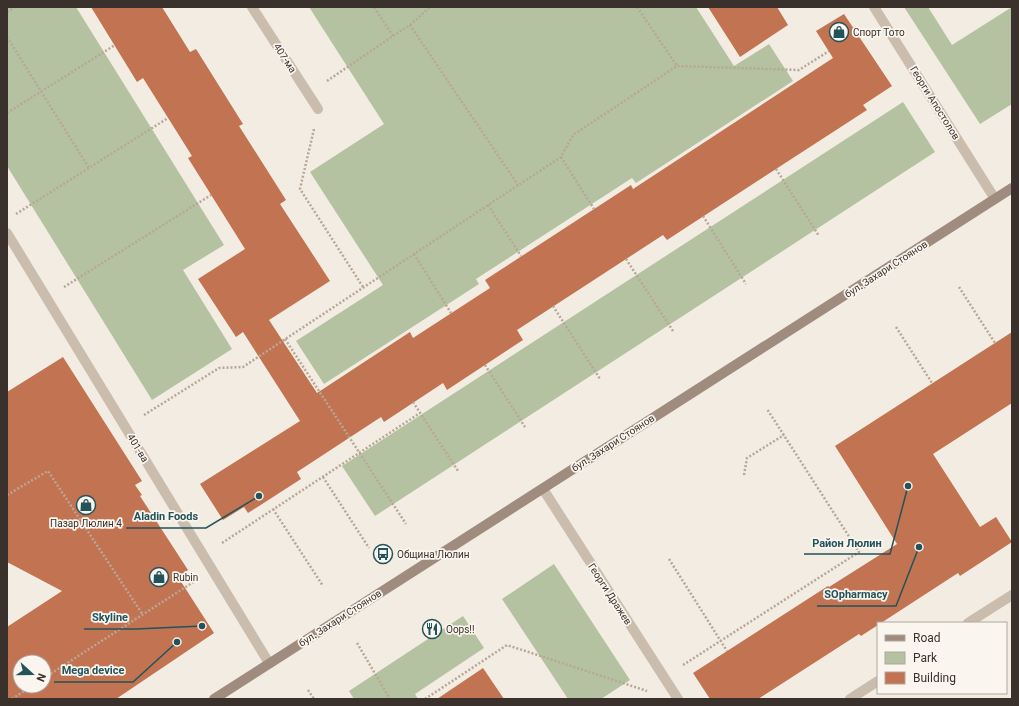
<svg xmlns="http://www.w3.org/2000/svg" width="1019" height="706" viewBox="0 0 1019 706" font-family="Roboto,sans-serif">
<style>
.green{fill:#b5c2a1}
.building{fill:#c27351;fill-rule:evenodd}
.lines{fill:none;stroke-linecap:round;stroke-linejoin:round}
.path{stroke:#b7a797;stroke-width:2.5;stroke-dasharray:2 2;stroke-linecap:butt}
.lane{stroke:#cbbdad;stroke-width:10}
.street{stroke:#cbbdad;stroke-width:10}
.secondary{stroke:#9f8c7e;stroke-width:10}
.labels{text-anchor:middle;dominant-baseline:central;stroke-width:3.5;stroke-linejoin:round;paint-order:stroke}
.poi-label{font-size:10px;fill:#3a312c;stroke:#faf5ee;text-anchor:start}
.street-label{font-size:10px;fill:#3a312c;stroke:#faf5ee}
.leader{fill:none;stroke:#22535a;stroke-width:1.5}
.callout-dot{fill:#22535a;stroke:#faf5ee;stroke-width:1.5}
.callout-label{font-size:11px;text-anchor:middle;font-weight:bold;fill:#22535a;stroke:#faf5ee;stroke-width:3.5;stroke-linejoin:round;paint-order:stroke}
</style>
<rect width="100%" height="100%" fill="#f3ece2"/>
<!-- green -->
<path class="green" d="M 7,7 L 76,7 L 224,245 L 183,270 L 232,349 L 152,400 L 7,166 Z
M 309,7 L 696,7 L 734,66 L 769,44 L 793,81 L 636,183 L 632,178 L 476,279 L 479,284 L 324,384 L 296,341 L 383,285 L 310,172 L 384,124 Z
M 904,7 L 928,7 L 952,45 L 1012,7 L 1012,104 L 980,124 Z
M 903,102 L 935,152 L 375,516 L 342,466 Z
M 554,564 L 630,680 L 601,699 L 568,699 L 502,599 Z
M 463,616 L 484,648 L 415,694 L 418,699 L 354,699 L 349,691 Z"/>
<!-- building -->
<path class="building" d="M 91,7 L 162,7 L 190,52 L 196,49 L 243,124 L 239,126 L 286,200 L 280,204 L 330,281 L 269,320 L 317,393 L 410,332 L 413,338 L 490,288 L 485,280 L 631,185 L 633,189 L 833,58 L 816,31 L 844,14 L 892,86 L 863,105 L 867,110 L 776,169 L 667,240 L 663,235 L 517,330 L 523,340 L 447,390 L 443,383 L 384,422 L 381,417 L 297,472 L 301,479 L 248,513 L 244,507 L 223,520 L 200,484 L 300,421 L 243,332 L 236,337 L 198,279 L 245,249 L 188,158 L 192,156 L 143,78 L 137,82 Z
M 708,7 L 777,7 L 788,25 L 740,57 Z
M 1012,332 L 1012,403 L 933,454 L 980,527 L 996,517 L 1012,542 L 960,576 L 958,573 L 881,623 L 878,623 L 878,625 L 861,636 L 859,634 L 758,699 L 710,699 L 693,673 L 828,586 L 829,587 L 897,544 L 835,446 Z
M 63,357 L 142,481 L 135,485 L 142,495 L 140,496 L 188,570 L 178,577 L 214,633 L 116,699 L 7,699 L 7,627 L 62,591 L 7,562 L 7,392 ZM 20,662 L 44,662 L 44,686 L 20,686 Z
M 483,668 L 504,699 L 437,699 Z"/>
<g class="lines">
<!-- path -->
<path class="path" d="M 637,7 L 677,66
M 7,12 L 15,7
M 410,25 L 430,7
M 857,33 L 862,29
M 393,36 L 410,25 L 518,185
M 7,37 L 89,168
M 327,81 L 393,36 L 374,7
M 7,113 L 115,45
M 314,129 L 300,189 L 363,287
M 561,157 L 594,209
M 776,169 L 819,236
M 488,205 L 521,256
M 16,214 L 168,118
M 703,216 L 746,284
M 414,254 L 451,313
M 626,259 L 673,331
M 64,287 L 211,195
M 959,287 L 995,343
M 553,306 L 600,379
M 896,327 L 932,383
M 285,339 L 406,524
M 485,365 L 525,427
M 413,402 L 458,471
M 144,415 L 219,368 L 243,367 L 561,157 L 573,135 L 677,66 L 799,70 L 829,51
M 744,475 L 747,458 L 784,435
M 323,477 L 369,548
M 7,495 L 48,471 L 143,615
M 273,509 L 323,586
M 222,543 L 420,413
M 669,559 L 727,651
M 357,643 L 390,699
M 683,665 L 859,552 L 767,409
M 44,678 L 195,581
M 308,690 L 314,699
M 12,699 L 32,686
M 425,699 L 507,645 L 647,691"/>
<!-- lane -->
<path class="lane" d="M 252,7 L 318,109"/>
<!-- street -->
<path class="street" d="M 874,7 L 995,199
M 7,233 L 269,663
M 543,489 L 678,699
M 968,623 L 1012,595
M 850,699 L 878,681"/>
<!-- secondary -->
<path class="secondary" d="M 214,699 L 1012,188"/>
</g>
<!-- icons -->
<defs>
<symbol id="shop-ring" viewBox="-11 -11 22 22"><circle r="9.5" fill="#faf5ee" stroke="#22535a" stroke-width="1.5"/><path d="M-5-2.5h2.3a2.7 3.5 0 0 1 5.4 0H5L5.5 6h-11ZM-1.5-2.5h3a1.5 2.3 0 0 0-3 0Z" fill="#22535a"/></symbol>
<symbol id="bus-ring" viewBox="-11 -11 22 22"><circle r="9.5" fill="#faf5ee" stroke="#22535a" stroke-width="1.5"/><path d="M-5-6H5V4H4V6H2V4H-2V6H-4V4H-5ZM-3.5-4V0h7V-4ZM-3.5 1.2v1.5H-2V1.2ZM2 1.2v1.5H3.5V1.2Z" fill="#22535a"/></symbol>
<symbol id="restaurant-ring" viewBox="-11 -11 22 22"><circle r="9.5" fill="#faf5ee" stroke="#22535a" stroke-width="1.5"/><path d="M-5-6h1v4h1v-4h1v4h1v-4h1v5L-1.5 .5V6h-2V.5L-5-1ZM5-6V6H3V1.5H1.5Q1.5-4 5-6Z" fill="#22535a"/></symbol>
</defs>
<g fill-rule="evenodd">
<use href="#shop-ring" x="828" y="21" width="22" height="22"/>
<use href="#shop-ring" x="75" y="494" width="22" height="22"/>
<use href="#bus-ring" x="372" y="543" width="22" height="22"/>
<use href="#shop-ring" x="148" y="566" width="22" height="22"/>
<use href="#restaurant-ring" x="421" y="618" width="22" height="22"/>
</g>
<g class="labels">
<!-- poi labels -->
<g class="poi-label">
<text x="853" y="32">Спорт Тото</text>
<text x="86" y="523" text-anchor="middle">Пазар Люлин 4</text>
<text x="397" y="554">Община Люлин</text>
<text x="173" y="577">Rubin</text>
<text x="446" y="629">Oops!!</text>
</g>
<!-- street labels -->
<g class="street-label">
<text transform="translate(285 58) rotate(57)">407-ма</text>
<text transform="translate(935 103) rotate(58)">Георги Апостолов</text>
<text transform="translate(886 269) rotate(-33)">бул. Захари Стоянов</text>
<text transform="translate(613 443) rotate(-33)">бул. Захари Стоянов</text>
<text transform="translate(138 448) rotate(59)">401-ва</text>
<text transform="translate(610 594) rotate(57)">Георги Дражев</text>
<text transform="translate(340 618) rotate(-33)">бул. Захари Стоянов</text>
</g>
</g>
<!-- callouts -->
<path class="leader" d="M259 496L206 528H126M908 486L890 554H804M919 547L896 606H817M202 626L136 629H84M177 642L133 682H54"/>
<g class="callout-dot">
<circle cx="259" cy="496" r="4"/>
<circle cx="908" cy="486" r="4"/>
<circle cx="919" cy="547" r="4"/>
<circle cx="202" cy="626" r="4"/>
<circle cx="177" cy="642" r="4"/>
</g>
<g class="callout-label">
<text x="166" y="520">Aladin Foods</text>
<text x="847" y="547">Район Люлин</text>
<text x="856" y="598">SOpharmacy</text>
<text x="110" y="621">Skyline</text>
<text x="93" y="674">Mega device</text>
</g>
<!-- border -->
<rect width="1019" height="706" fill="none" stroke="#3a312c" stroke-width="16"/>
<!-- legend -->
<rect x="877" y="622" width="130" height="72" fill="#faf5ee" stroke="#ada7a0"/>
<rect x="885" y="635" width="20" height="6" fill="#9f8c7e" stroke="#ada7a0"/>
<text x="913" y="642" font-size="12" fill="#3a312c">Road</text>
<rect x="885" y="652" width="20" height="12" fill="#b5c2a1" stroke="#ada7a0"/>
<text x="913" y="662" font-size="12" fill="#3a312c">Park</text>
<rect x="885" y="672" width="20" height="12" fill="#c27351" stroke="#ada7a0"/>
<text x="913" y="682" font-size="12" fill="#3a312c">Building</text>
<!-- north arrow -->
<g transform="translate(32 674) rotate(111)"><circle r="19" fill="#faf5ee" stroke="#ada7a0"/>
<path d="M0-3L7 15L0 10L-7 15Z" fill="#22535a"/>
<text y="-6" font-size="11" font-weight="bold" text-anchor="middle" fill="#3a312c">N</text>
</g>
</svg>
